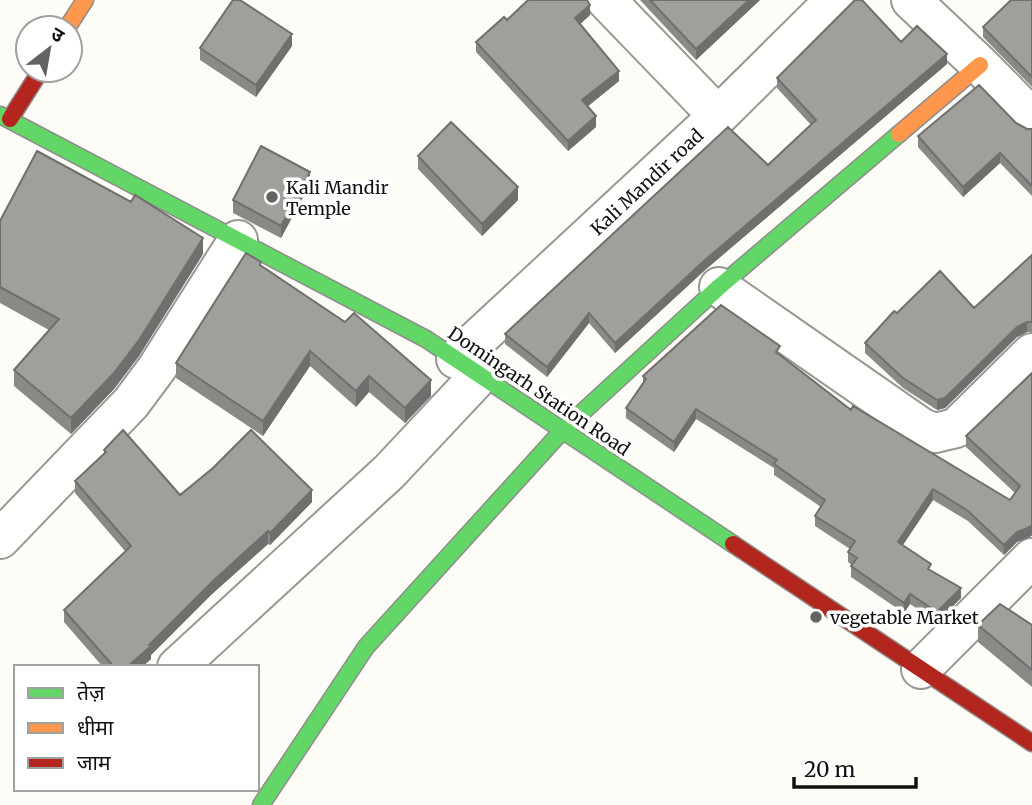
<svg xmlns="http://www.w3.org/2000/svg" width="1032" height="805" viewBox="0 0 1032 805" font-family="Merriweather,'Noto Sans Devanagari',serif">
<style>
.lines{fill:none;stroke-linecap:round;stroke-linejoin:round}
.street-casing{stroke:#979795;stroke-width:42}
.fast-casing{stroke:#8e8d8b;stroke-width:19}
.slow-casing{stroke:#8e8d8b;stroke-width:19}
.jam-casing{stroke:#8e8d8b;stroke-width:19}
.street{stroke:#fffffe;stroke-width:38}
.fast{stroke:#63d668;stroke-width:16}
.slow{stroke:#ff974d;stroke-width:16}
.jam{stroke:#b3261e;stroke-width:16}
.wall{fill:#8a8986}
.shaded-wall{fill:#716f6d}
.building{fill:#a19f9c;stroke:#716f6d;stroke-width:2}
.poi-dot{fill:#646362;stroke:#fff;stroke-width:2.5}
.labels{text-anchor:middle;dominant-baseline:central;stroke-width:7;stroke-linejoin:round;paint-order:stroke}
.street-label{font-size:18px;fill:#111;stroke:#fff}
.poi-label{font-size:18px;fill:#111;stroke:#fff;text-anchor:start}
</style>
<rect width="100%" height="100%" fill="#fdfcf7"/>
<g class="lines">
<defs>
<path id="street" d="M 606,0 L 718,116
M 911,0 L 980,65 L 1032,118
M 719,287 L 922,428 L 935,433 L 956,428 L 1032,353
M 456,359 L 718,116 L 835,0
M 0,539 L 131,403 L 157,368 L 238,240
M 177,667 L 389,472 L 480,375
M 921,669 L 1032,558"/>
<path id="fast" d="M 0,115 L 426,339 L 733,544
M 261,805 L 366,647 L 563,430 L 719,287 L 899,134"/>
<path id="slow" d="M 67,28 L 85,0
M 899,134 L 980,65"/>
<path id="jam" d="M 10,119 L 41,70
M 733,544 L 1032,743"/>
</defs>
<!-- street casing -->
<use href="#street" class="street-casing"/>
<!-- fast casing -->
<use href="#fast" class="fast-casing"/>
<!-- slow casing -->
<use href="#slow" class="slow-casing"/>
<!-- jam casing -->
<use href="#jam" class="jam-casing"/>
<!-- street -->
<use href="#street" class="street"/>
<!-- fast -->
<use href="#fast" class="fast"/>
<!-- slow -->
<use href="#slow" class="slow"/>
<!-- jam -->
<use href="#jam" class="jam"/>
</g>
<!-- wall -->
<path class="wall" d="M 640,0 L 760,0 L 696,60 Z
M 1032,0 L 1032,87 L 983,37 L 983,27 Z
M 590,15 L 580,24 L 619,81 L 588,106 L 596,127 L 568,151 L 476,52 L 476,42 L 507,20 Z
M 901,42 L 947,64 L 705,270 L 615,353 L 589,323 L 547,377 L 505,344 L 505,334 L 768,165 L 811,125 L 777,88 L 777,78 Z
M 292,46 L 256,97 L 200,60 L 200,48 Z
M 1016,123 L 1027,129 L 1032,129 L 1032,196 L 1000,163 L 963,197 L 918,147 L 918,136 Z
M 418,156 L 518,200 L 482,236 L 418,169 Z
M 310,184 L 281,238 L 233,213 L 233,200 Z
M 0,221 L 203,254 L 139,356 L 114,389 L 71,434 L 14,386 L 14,370 L 49,330 L 0,303 Z
M 1032,255 L 1032,332 L 1027,332 L 1017,337 L 945,408 L 937,410 L 903,388 L 865,353 L 865,343 L 897,313 L 974,308 Z
M 261,266 L 431,396 L 405,423 L 369,392 L 356,407 L 310,366 L 263,436 L 176,378 L 176,363 Z
M 780,356 L 851,410 L 1010,500 L 1015,493 L 966,447 L 966,436 L 1032,373 L 1032,535 L 1030,537 L 1017,542 L 1004,555 L 968,521 L 933,500 L 903,545 L 961,598 L 937,622 L 910,604 L 904,613 L 851,577 L 851,566 L 852,565 L 848,562 L 848,552 L 850,549 L 815,526 L 815,516 L 821,507 L 774,475 L 774,468 L 696,419 L 674,452 L 626,418 L 626,408 L 643,383 L 643,376 Z
M 104,450 L 180,495 L 312,502 L 270,545 L 268,544 L 212,594 L 151,655 L 151,659 L 142,667 L 103,667 L 64,622 L 64,610 L 125,551 L 75,493 L 75,481 L 104,454 Z
M 978,625 L 1032,625 L 1032,687 L 978,642 Z"/>
<!-- shaded-wall -->
<path class="shaded-wall" d="M 749,0 L 760,0 L 696,60 L 696,49 Z
M 590,5 L 590,15 L 575,29 L 575,18 Z
M 292,34 L 292,46 L 256,97 L 256,85 Z
M 947,54 L 947,64 L 705,270 L 615,353 L 615,343 L 705,260 Z
M 619,71 L 619,81 L 582,111 L 582,100 Z
M 596,116 L 596,127 L 568,151 L 568,141 Z
M 1000,153 L 1000,163 L 963,197 L 963,187 Z
M 310,172 L 310,184 L 281,238 L 281,226 Z
M 518,187 L 518,200 L 482,236 L 482,224 Z
M 203,238 L 203,254 L 139,356 L 114,389 L 71,434 L 71,418 Z
M 589,313 L 589,323 L 547,377 L 547,367 Z
M 1027,322 L 1027,332 L 1017,337 L 945,408 L 937,410 L 937,400 L 1017,327 Z
M 310,351 L 310,366 L 263,436 L 263,421 Z
M 369,376 L 369,392 L 356,407 L 356,391 Z
M 431,380 L 431,396 L 405,423 L 405,408 Z
M 696,409 L 696,419 L 674,452 L 674,442 Z
M 933,489 L 933,500 L 898,552 L 898,542 Z
M 312,490 L 312,502 L 270,545 L 270,533 Z
M 1032,525 L 1032,535 L 1030,537 L 1017,542 L 1004,555 L 1004,545 L 1017,532 Z
M 268,531 L 268,544 L 212,594 L 151,655 L 151,659 L 142,667 L 127,667 L 212,582 Z
M 961,588 L 961,598 L 937,622 L 937,612 Z
M 910,594 L 910,604 L 904,613 L 904,603 Z"/>
<!-- building -->
<path class="building" d="M 233,0 L 240,0 L 292,34 L 256,85 L 200,48 Z
M 528,0 L 587,0 L 590,5 L 575,18 L 619,71 L 582,100 L 596,116 L 568,141 L 476,42 L 504,17 L 507,20 Z
M 650,0 L 749,0 L 696,49 Z
M 855,0 L 862,0 L 901,42 L 917,26 L 947,54 L 705,260 L 615,343 L 589,313 L 547,367 L 505,334 L 728,127 L 768,165 L 816,120 L 777,78 Z
M 1011,0 L 1032,0 L 1032,77 L 983,27 Z
M 979,85 L 1016,123 L 1027,129 L 1032,129 L 1032,186 L 1000,153 L 963,187 L 918,136 Z
M 451,122 L 518,187 L 482,224 L 418,156 Z
M 261,146 L 310,172 L 281,226 L 233,200 Z
M 37,151 L 131,202 L 135,195 L 203,238 L 139,340 L 114,373 L 71,418 L 14,370 L 59,319 L 0,287 L 0,221 Z
M 246,253 L 261,262 L 260,265 L 345,322 L 354,313 L 431,380 L 405,408 L 369,376 L 356,391 L 310,351 L 263,421 L 176,363 Z
M 1032,255 L 1032,322 L 1027,322 L 1017,327 L 945,398 L 937,400 L 903,378 L 865,343 L 894,311 L 897,313 L 940,271 L 974,308 Z
M 721,305 L 780,346 L 776,352 L 851,410 L 853,406 L 1010,500 L 1020,486 L 966,436 L 1032,373 L 1032,525 L 1030,527 L 1017,532 L 1004,545 L 968,511 L 933,489 L 898,542 L 931,564 L 928,569 L 961,588 L 937,612 L 910,594 L 904,603 L 851,566 L 857,558 L 848,552 L 855,541 L 815,516 L 825,500 L 774,464 L 777,460 L 696,409 L 674,442 L 626,408 L 646,379 L 643,376 Z
M 123,430 L 180,495 L 213,468 L 251,430 L 312,490 L 270,533 L 268,531 L 212,582 L 149,645 L 151,646 L 127,667 L 114,667 L 64,610 L 131,546 L 75,481 L 106,452 L 104,450 Z
M 1000,604 L 1032,625 L 1032,670 L 978,625 Z"/>
<!-- markers -->
<g class="poi-dot">
<circle cx="272" cy="197" r="7"/>
<circle cx="816" cy="617" r="7"/>
</g>
<g class="labels">
<!-- street labels -->
<g class="street-label">
<text transform="translate(647 182) rotate(-43)">Kali Mandir road</text>
<text transform="translate(539 391) rotate(34)">Domingarh Station Road</text>
</g>
<!-- poi labels -->
<g class="poi-label">
<text x="286" y="187">Kali Mandir<tspan x="286" dy="21">Temple</tspan></text>
<text x="830" y="617">vegetable Market</text>
</g>
</g>
<!-- legend -->
<rect x="14" y="665" width="245" height="126" fill="#ffffff" stroke="#a0a0a0" stroke-width="2"/>
<rect x="28" y="688" width="35" height="10" fill="#63d668" stroke="#a0a0a0" stroke-width="2"/>
<text x="77" y="700" font-size="21" fill="#111111">तेज़</text>
<rect x="28" y="723" width="35" height="10" fill="#ff974d" stroke="#a0a0a0" stroke-width="2"/>
<text x="77" y="735" font-size="21" fill="#111111">धीमा</text>
<rect x="28" y="758" width="35" height="10" fill="#b3261e" stroke="#a0a0a0" stroke-width="2"/>
<text x="77" y="770" font-size="21" fill="#111111">जाम</text>
<!-- north arrow -->
<g transform="translate(49 49) rotate(31)"><circle r="33" fill="#ffffff" stroke="#a0a0a0" stroke-width="2"/>
<path d="M0-5L12 26L0 18L-12 26Z" fill="#646362"/>
<text y="-10" font-size="19" font-weight="bold" text-anchor="middle" fill="#111111">उ</text>
</g>
<!-- scale -->
<path d="M794 777v10h122v-10" fill="none" stroke="#111111" stroke-width="3.5"/>
<text x="804" y="777" font-size="21" fill="#111111" stroke="#ffffff" stroke-width="5" paint-order="stroke">20 m</text>
</svg>
